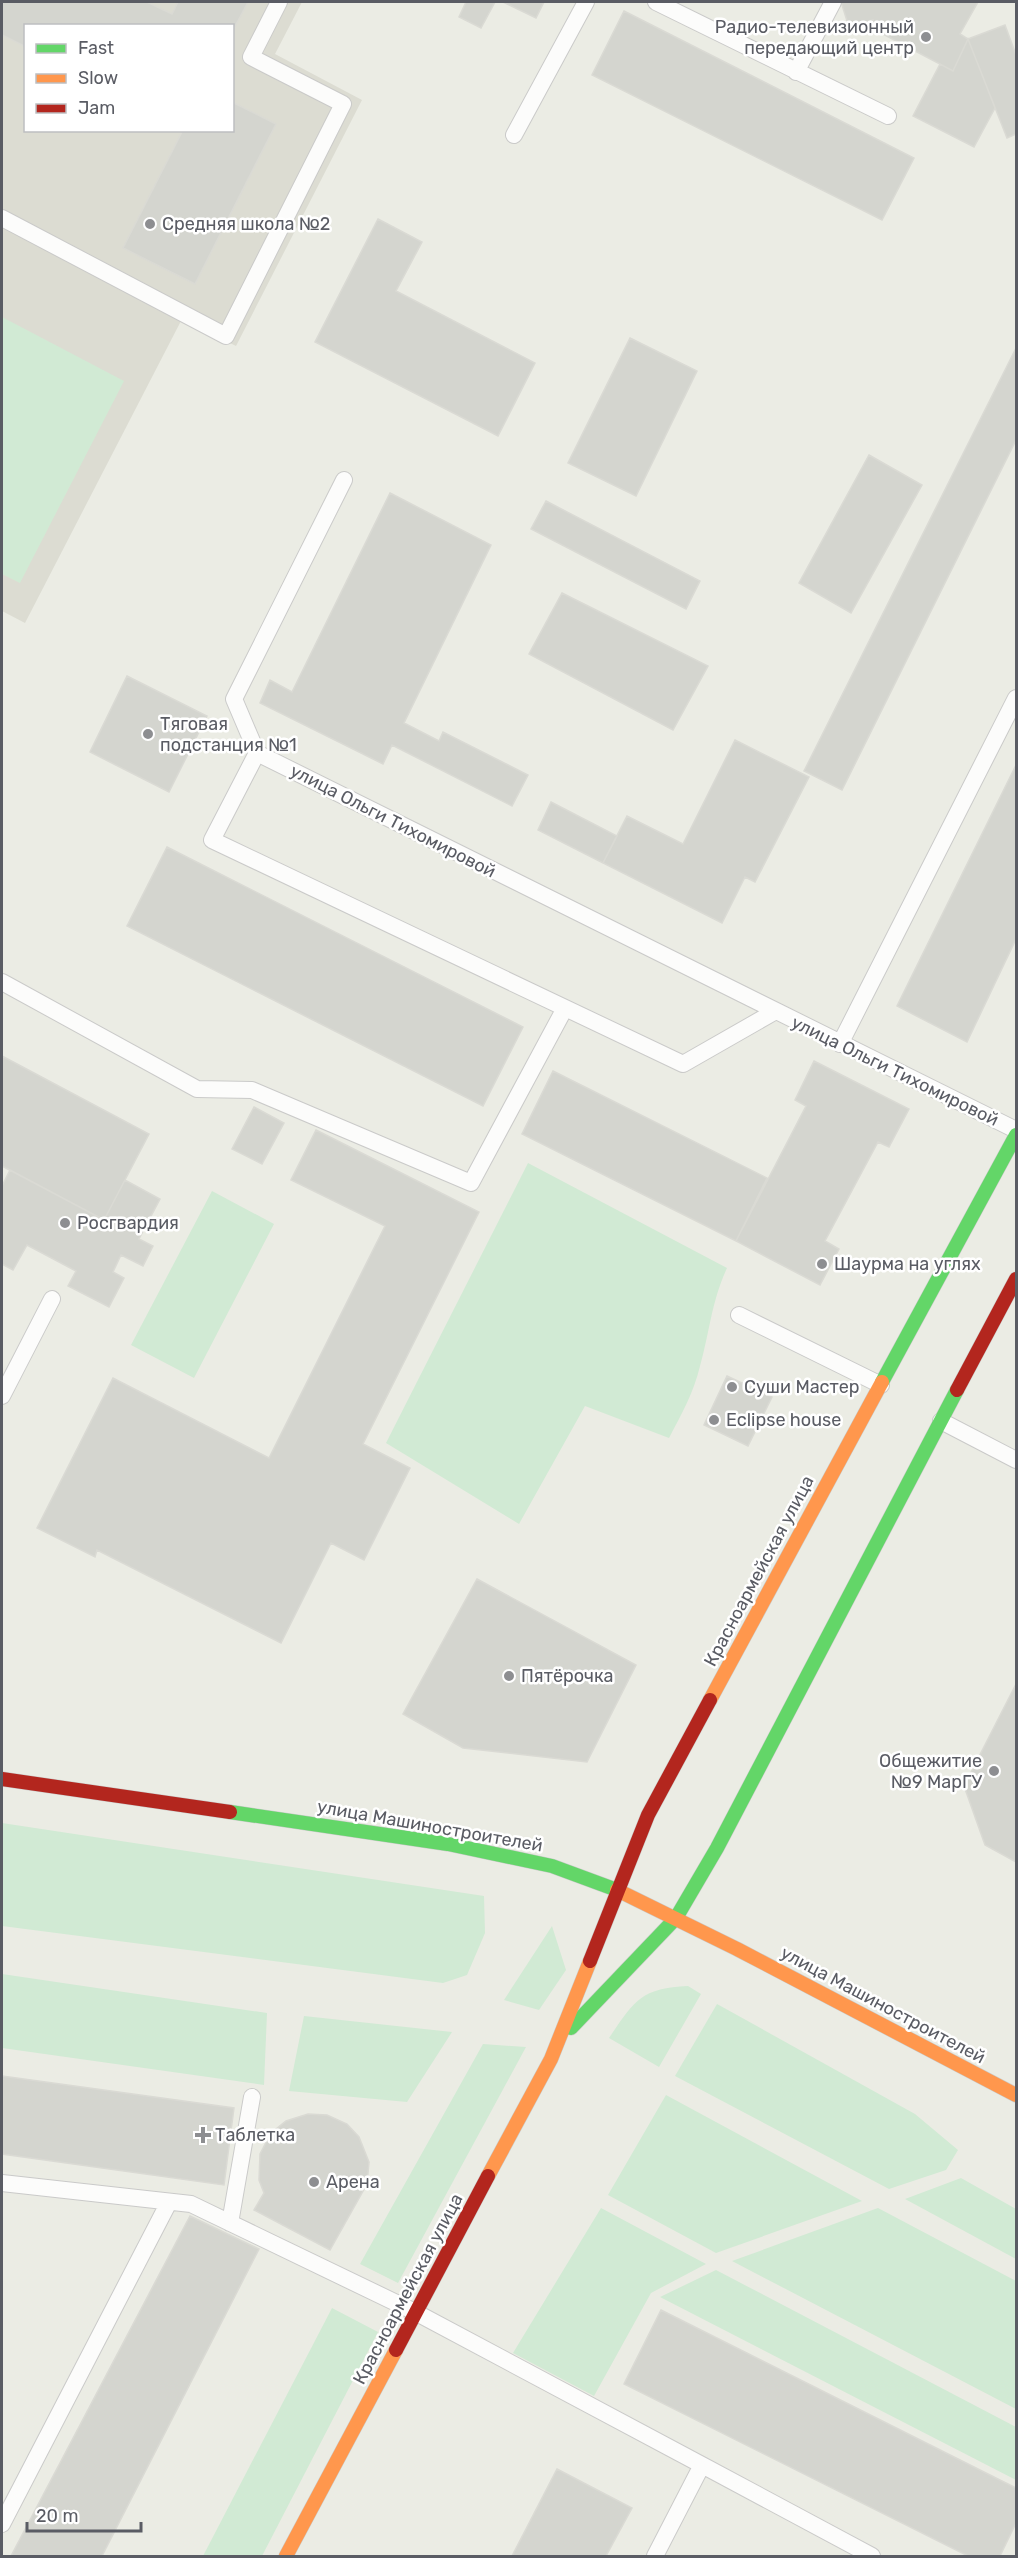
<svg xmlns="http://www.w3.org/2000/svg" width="1018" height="2558" viewBox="0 0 1018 2558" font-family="Rubik,sans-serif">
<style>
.education{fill:#dcdcd2;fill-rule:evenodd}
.green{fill:#d1ead4}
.building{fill:#d4d5cf;stroke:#dadad4;stroke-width:1.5}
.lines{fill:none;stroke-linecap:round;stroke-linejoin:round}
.lane-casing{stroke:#cacac9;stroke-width:18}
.fast-casing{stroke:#cacbca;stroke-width:15}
.slow-casing{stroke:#cacbca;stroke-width:15}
.jam-casing{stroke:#cacbca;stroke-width:15}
.lane{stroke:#fcfcfb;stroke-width:16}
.fast{stroke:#63d668;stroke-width:14}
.slow{stroke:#ff974d;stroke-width:14}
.jam{stroke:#b3261e;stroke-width:14}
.poi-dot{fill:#8d8e91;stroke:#fff;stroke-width:2}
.labels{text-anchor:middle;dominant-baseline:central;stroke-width:5;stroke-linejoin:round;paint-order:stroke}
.poi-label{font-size:18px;fill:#5a5c64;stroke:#fff;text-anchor:start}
.street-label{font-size:18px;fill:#5a5c64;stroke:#fff}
</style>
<rect width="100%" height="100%" fill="#ebece4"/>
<!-- education -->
<path class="education" d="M 2,2 L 302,2 L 275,54 L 362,100 L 236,346 L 182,319 L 25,623 L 2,611 ZM 26,26 L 232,26 L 232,130 L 26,130 Z"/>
<!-- green -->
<path class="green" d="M 2,317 L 124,381 L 20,583 L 2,574 Z
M 528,1163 L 727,1268 C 711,1303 710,1331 700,1366 C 694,1392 681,1415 669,1438 L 585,1406 L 519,1524 L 386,1443 Z
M 212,1191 L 274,1224 L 194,1378 L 131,1345 Z
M 2,1823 L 484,1896 L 485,1933 L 467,1975 L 443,1983 L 2,1926 Z
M 552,1926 L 566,1970 L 539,2010 L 504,2000 Z
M 2,1974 L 267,2013 L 264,2085 L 2,2048 Z
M 688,1986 L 701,1994 L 659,2067 L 609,2038 C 634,2001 641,1988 688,1986 Z
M 717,2004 L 915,2114 L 958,2150 L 946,2170 L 889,2189 L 675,2076 Z
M 304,2016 L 452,2032 L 407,2102 L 289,2091 Z
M 483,2044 L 526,2047 L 398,2283 L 360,2264 Z
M 666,2095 L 862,2201 L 716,2253 L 608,2195 Z
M 961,2178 L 1016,2209 L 1016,2259 L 905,2199 Z
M 601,2208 L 706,2264 L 651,2293 L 594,2396 L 513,2353 Z
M 878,2208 L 1016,2281 L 1016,2409 L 732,2261 Z
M 716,2270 L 1016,2427 L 1016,2480 L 660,2297 Z
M 332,2308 L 378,2332 L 262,2556 L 203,2556 Z"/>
<!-- building -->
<path class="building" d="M 2,2 L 147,2 L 172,14 L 178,2 L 248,2 L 232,32 L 232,26 L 26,26 L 26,47 L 2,35 Z
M 466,2 L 495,2 L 481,28 L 459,17 Z
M 503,2 L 544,2 L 536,18 Z
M 841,2 L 978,2 L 960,34 L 968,39 L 953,71 L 877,31 L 873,20 L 849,27 Z
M 624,11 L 914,158 L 882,220 L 592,75 Z
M 1005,25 L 1016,55 L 1016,134 L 1007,138 L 968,39 Z
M 968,39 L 995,108 L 974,147 L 913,116 L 940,64 L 953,71 Z
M 232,102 L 276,124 L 195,284 L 123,248 L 183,130 L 232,130 Z
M 378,219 L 422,242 L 396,291 L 535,363 L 498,436 L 315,342 Z
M 630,338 L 697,371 L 636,496 L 568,463 Z
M 1016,348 L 1016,440 L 842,790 L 804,771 Z
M 869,455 L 922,485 L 851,613 L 799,583 Z
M 390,493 L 491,545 L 404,723 L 439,741 L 443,732 L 528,775 L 512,806 L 392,745 L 383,764 L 260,703 L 270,680 L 292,692 Z
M 546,501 L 700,581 L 686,609 L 531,529 Z
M 562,593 L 708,666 L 673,730 L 529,654 Z
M 127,676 L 207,716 L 169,792 L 90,752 Z
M 735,740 L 809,777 L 755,882 L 745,877 L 722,923 L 603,863 L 627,816 L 683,844 Z
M 1016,765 L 1016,939 L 967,1042 L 897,1006 Z
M 551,802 L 617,836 L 603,863 L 538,830 Z
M 167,847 L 523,1027 L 483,1106 L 127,926 Z
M 2,1056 L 149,1134 L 104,1220 L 2,1166 Z
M 814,1061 L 909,1109 L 889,1147 L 878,1142 L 825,1241 L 839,1249 L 820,1285 L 736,1241 L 806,1106 L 795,1100 Z
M 553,1071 L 767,1178 L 736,1241 L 522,1134 Z
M 254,1107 L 284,1123 L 262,1164 L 232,1149 Z
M 316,1130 L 479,1212 L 363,1444 L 410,1468 L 364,1560 L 331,1543 L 281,1643 L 97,1550 L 95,1557 L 37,1528 L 113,1378 L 269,1458 L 385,1226 L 291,1180 Z
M 10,1170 L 104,1220 L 125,1180 L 160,1199 L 139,1239 L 153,1246 L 143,1266 L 121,1255 L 113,1272 L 124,1278 L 109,1307 L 68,1286 L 76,1271 L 27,1245 L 13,1270 L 2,1264 L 2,1186 Z
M 727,1376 L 772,1397 L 748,1446 L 704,1425 Z
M 477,1579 L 636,1665 L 587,1762 L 463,1748 L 403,1714 Z
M 1016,1684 L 1016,1862 L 985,1845 L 964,1786 Z
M 2,2076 L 234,2108 L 224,2185 L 2,2154 Z
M 308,2114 L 327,2115 L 347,2124 L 359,2137 L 369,2162 L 367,2184 L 330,2250 L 254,2210 L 264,2193 L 259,2180 L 260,2154 L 271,2133 L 286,2121 Z
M 190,2216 L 259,2249 L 102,2556 L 11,2556 Z
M 661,2310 L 1016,2488 L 1016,2523 L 1000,2556 L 968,2556 L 624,2384 Z
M 557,2469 L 632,2508 L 606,2556 L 512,2556 Z"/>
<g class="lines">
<defs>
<path id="lane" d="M 656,2 L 888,116
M 796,72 L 833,2
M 514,135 L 586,2
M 2,218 L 226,336 L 343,104 L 251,57 L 279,2
M 257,753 L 234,699 L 344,480
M 2,982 L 197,1089 L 252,1090 L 471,1183 L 565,1008
M 774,1012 L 683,1064 L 212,840 L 257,753 L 1016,1130
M 840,1044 L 1016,698
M 739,1315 L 881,1385
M 2,1396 L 52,1299
M 941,1421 L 1016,1460
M 2,2183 L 191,2204 L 415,2312 L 702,2465 L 655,2556
M 230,2223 L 252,2097
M 702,2465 L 872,2556
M 2,2524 L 169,2202"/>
<path id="fast" d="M 882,1382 L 1016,1135
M 230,1812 L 448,1844 L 552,1866 L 617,1890
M 571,2028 L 676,1918 L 717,1848 L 957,1390"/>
<path id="slow" d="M 710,1700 L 882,1382
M 617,1890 L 737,1949 L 1016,2095
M 488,2176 L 551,2059 L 590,1961
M 286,2556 L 396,2350"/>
<path id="jam" d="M 957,1390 L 1016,1279
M 2,1779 L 230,1812
M 590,1961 L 648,1815 L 710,1700
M 396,2350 L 488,2176"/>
</defs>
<!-- lane casing -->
<use href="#lane" class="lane-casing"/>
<!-- fast casing -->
<use href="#fast" class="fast-casing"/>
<!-- slow casing -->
<use href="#slow" class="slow-casing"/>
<!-- jam casing -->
<use href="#jam" class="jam-casing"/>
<!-- lane -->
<use href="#lane" class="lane"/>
<!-- fast -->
<use href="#fast" class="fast"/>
<!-- slow -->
<use href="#slow" class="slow"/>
<!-- jam -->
<use href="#jam" class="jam"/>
</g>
<!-- markers -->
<g class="poi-dot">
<circle cx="926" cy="37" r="6"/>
<circle cx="150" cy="224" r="6"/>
<circle cx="148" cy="734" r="6"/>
<circle cx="65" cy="1223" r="6"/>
<circle cx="822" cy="1264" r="6"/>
<circle cx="732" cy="1387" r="6"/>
<circle cx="714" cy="1420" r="6"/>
<circle cx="509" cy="1676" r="6"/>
<circle cx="994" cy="1771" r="6"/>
<path d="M200 2126h6v6h6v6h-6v6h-6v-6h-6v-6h6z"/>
<circle cx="314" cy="2182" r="6"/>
</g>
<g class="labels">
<!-- poi labels -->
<g class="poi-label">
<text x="914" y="27" text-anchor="end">Радио-телевизионный<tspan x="914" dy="21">передающий центр</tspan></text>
<text x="162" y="224">Средняя школа №2</text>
<text x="160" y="724">Тяговая<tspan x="160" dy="21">подстанция №1</tspan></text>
<text x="77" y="1223">Росгвардия</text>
<text x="834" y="1264">Шаурма на углях</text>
<text x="744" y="1387">Суши Мастер</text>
<text x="726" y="1420">Eclipse house</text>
<text x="521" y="1676">Пятёрочка</text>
<text x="982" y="1761" text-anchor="end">Общежитие<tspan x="982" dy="21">№9 МарГУ</tspan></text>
<text x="215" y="2135">Таблетка</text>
<text x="326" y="2182">Арена</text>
</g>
<!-- street labels -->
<g class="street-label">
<text transform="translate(393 821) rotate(27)">улица Ольги Тихомировой</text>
<text transform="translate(895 1071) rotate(26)">улица Ольги Тихомировой</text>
<text transform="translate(759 1571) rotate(-62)">Красноармейская улица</text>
<text transform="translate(430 1826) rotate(10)">улица Машиностроителей</text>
<text transform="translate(883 2005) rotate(28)">улица Машиностроителей</text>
<text transform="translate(408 2289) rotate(-62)">Красноармейская улица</text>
</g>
</g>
<!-- border -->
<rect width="1018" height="2558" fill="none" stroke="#5a5c64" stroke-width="6"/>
<!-- legend -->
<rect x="24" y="24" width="210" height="108" fill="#ffffff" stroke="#bdbec1" stroke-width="1.5"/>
<rect x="36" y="44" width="30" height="9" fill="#63d668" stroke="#bdbec1" stroke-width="1.5"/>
<text x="78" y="54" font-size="18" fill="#5a5c64">Fast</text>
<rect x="36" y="74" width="30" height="9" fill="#ff974d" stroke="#bdbec1" stroke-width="1.5"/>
<text x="78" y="84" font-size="18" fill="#5a5c64">Slow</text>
<rect x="36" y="104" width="30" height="9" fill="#b3261e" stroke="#bdbec1" stroke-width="1.5"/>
<text x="78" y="114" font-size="18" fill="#5a5c64">Jam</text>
<!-- scale -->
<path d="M27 2522v9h114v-9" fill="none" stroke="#5a5c64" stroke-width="3"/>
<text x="36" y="2522" font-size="18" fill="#5a5c64" stroke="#ffffff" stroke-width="4.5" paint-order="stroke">20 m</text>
</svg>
